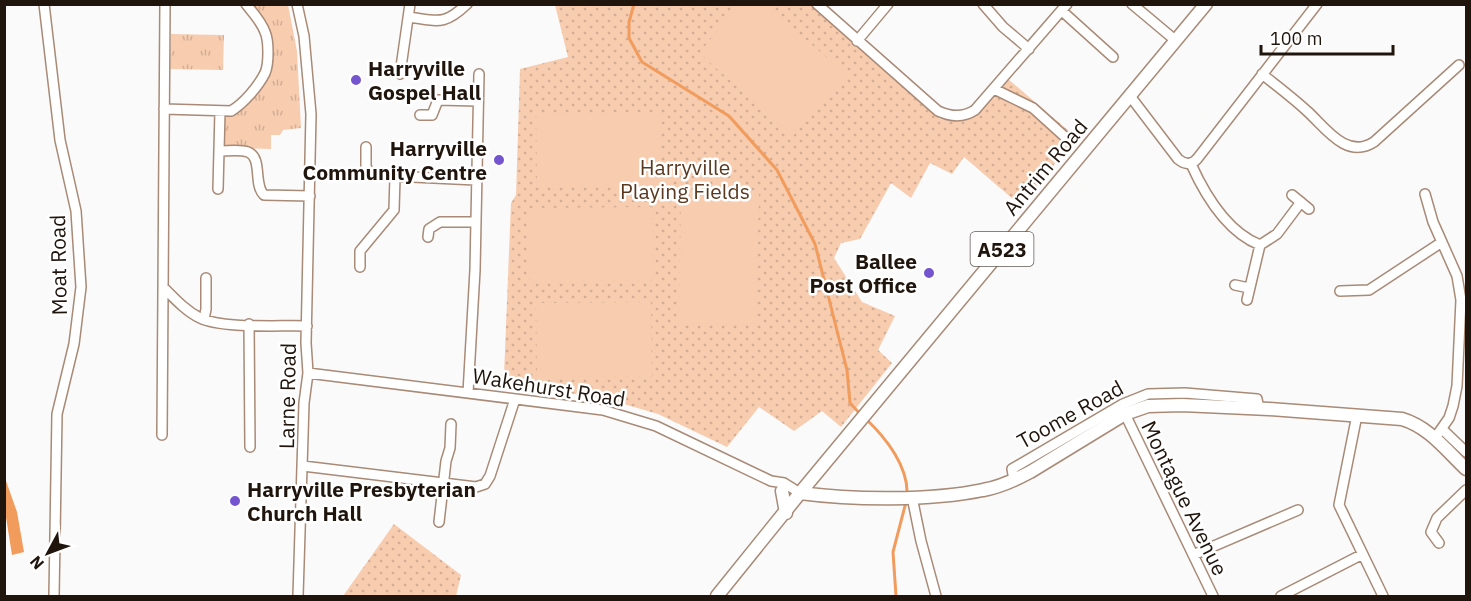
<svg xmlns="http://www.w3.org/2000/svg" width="1471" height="601" viewBox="0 0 1471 601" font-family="'IBM Plex Sans',sans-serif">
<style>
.grass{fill:url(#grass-tufts)}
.park{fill:url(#park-dots)}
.pitch{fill:#f7ccaf}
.water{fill:#f19c5d}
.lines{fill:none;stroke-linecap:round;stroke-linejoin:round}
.stream{stroke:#f19c5d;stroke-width:3}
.minor-casing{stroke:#a88a76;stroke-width:12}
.major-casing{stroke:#a88a76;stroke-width:15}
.minor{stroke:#fff;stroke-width:9}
.major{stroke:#fff;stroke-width:12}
.poi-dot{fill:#7455cf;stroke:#fff;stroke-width:2}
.labels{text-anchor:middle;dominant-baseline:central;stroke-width:5;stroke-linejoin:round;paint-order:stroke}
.shield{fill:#fff;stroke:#635b56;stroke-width:1.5}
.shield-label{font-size:20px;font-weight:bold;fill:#20150d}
.poi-label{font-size:21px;font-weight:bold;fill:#20150d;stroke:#fff;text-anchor:start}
.park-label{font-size:21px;fill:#5b381e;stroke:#fff}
.street-label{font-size:21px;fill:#20150d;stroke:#fff}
</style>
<defs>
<pattern id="grass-tufts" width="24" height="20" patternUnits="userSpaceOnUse" patternTransform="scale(1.5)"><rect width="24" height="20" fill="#f7ccaf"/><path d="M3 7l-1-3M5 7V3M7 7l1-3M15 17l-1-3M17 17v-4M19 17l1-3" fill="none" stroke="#d3ae95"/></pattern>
<pattern id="park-dots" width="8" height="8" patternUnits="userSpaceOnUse" patternTransform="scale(1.5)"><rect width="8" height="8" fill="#f7ccaf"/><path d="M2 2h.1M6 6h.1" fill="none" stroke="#d3ae95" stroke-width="1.8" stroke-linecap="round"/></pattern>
</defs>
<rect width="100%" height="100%" fill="#fafafa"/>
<!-- grass -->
<path class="grass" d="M 248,5 L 288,5 L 297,51 L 301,128 L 283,130 L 280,135 L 271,135 L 271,149 L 227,148 L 221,145 L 222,120 L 235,112 L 264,76 L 270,50 Z
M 171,34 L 224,35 L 223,70 L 170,69 Z"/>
<!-- park -->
<path class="park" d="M 555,5 L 810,5 L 940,119 C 977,127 986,104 1008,79 L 1076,137 L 1024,203 L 1014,200 L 964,157 L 952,174 L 930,163 L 911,198 L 891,183 L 860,239 L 841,243 L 834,258 L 862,302 L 895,316 L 878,350 L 892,363 L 841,427 L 822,411 L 794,431 L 759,407 L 727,447 L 658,414 L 603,398 L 478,380 L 478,373 L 504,375 L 511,203 L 516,195 L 520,69 L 568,57 Z
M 394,524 L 461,575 L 456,596 L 343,596 Z"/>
<!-- pitch -->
<path class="pitch" d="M 739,5 L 766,5 L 847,75 L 793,136 L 699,53 Z
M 660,112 L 661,185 L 537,186 L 536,113 Z
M 681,193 L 759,194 L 756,325 L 679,323 Z
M 652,207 L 653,280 L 530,282 L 529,208 Z
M 651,302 L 652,376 L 537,377 L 536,303 Z"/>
<!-- water -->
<path class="water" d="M 5,478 L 17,512 L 24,552 L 12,555 L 5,511 Z"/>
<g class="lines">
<!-- stream -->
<path class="stream" d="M 634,4 L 629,22 L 629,38 L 642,62 L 729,116 L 777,170 L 815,244 L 847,370 L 850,403 L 861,415
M 866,419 C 886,438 909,467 907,496
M 896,596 L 893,552 L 906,502"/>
<defs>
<path id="minor" d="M 44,4 L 60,140 L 76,211 L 81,287 L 74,344 L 57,414 L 54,596
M 297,4 L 304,36 L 311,114 L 306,343 L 308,373 L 304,403 L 298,596
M 817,4 L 938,111 C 951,117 963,118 975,110 L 1067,4
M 983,4 L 1003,27 L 1029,49
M 1132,4 L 1175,40
M 1062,11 L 1113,57
M 409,17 C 438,21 444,26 467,4
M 857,41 L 888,4
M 400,74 L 410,4
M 1262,74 C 1277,86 1293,98 1307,111 C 1325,127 1346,160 1374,142 L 1459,65
M 994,89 L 1033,108 L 1064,136
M 1130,96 L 1178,159 C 1184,164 1191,166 1197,159 L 1317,4
M 164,109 L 231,111 C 243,104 258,87 265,73 C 269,64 269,41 265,32 C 261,21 253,13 246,4
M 420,115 L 432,115 L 438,100 L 478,101
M 366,147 L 366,166 L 370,175 L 476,180
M 219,151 C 228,151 240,149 248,152 C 263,158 253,185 264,195 L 310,196
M 1191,164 C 1205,195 1227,232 1260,245 L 1277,234 L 1301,202
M 218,189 L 220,111
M 1425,194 L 1433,222 L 1457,276 L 1461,300 L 1457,386 L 1453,406 L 1449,418 L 1435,438
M 1292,195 L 1309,209
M 428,237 L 429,229 L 440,222 L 475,222
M 360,267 L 360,251 L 394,210 L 395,177
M 1235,285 L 1249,288
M 164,288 C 175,299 186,311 200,318 C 223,329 279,325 307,326
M 1340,291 L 1369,290 L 1442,242
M 1247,300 L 1260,245
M 204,319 L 206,309 L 206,278
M 249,324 L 250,447
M 308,373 L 603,410 L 656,426 L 771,481 L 784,483 L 800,493
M 468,393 L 475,270 L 479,74
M 1125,414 L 1213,596
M 1357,415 L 1339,505 L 1383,596
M 1442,429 L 1466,452
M 162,435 L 165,4
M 303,466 L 476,487 L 485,484 L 490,476 L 515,399
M 1014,480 L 1012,469 L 1123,404 L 1148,394 L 1185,393 L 1257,399 L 1259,409
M 912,497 L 921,541 L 936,596
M 439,522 L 446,461 L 450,448 L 451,424
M 1439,543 L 1431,532 L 1437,518 L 1466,490
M 1193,555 L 1298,510
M 1281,596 L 1361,555"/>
<path id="major" d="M 782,491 L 786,513
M 800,493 C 854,500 930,501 983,490 C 1000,487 1015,480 1030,472 L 1125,414 L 1148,406 L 1182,405 L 1269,409 L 1402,419 C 1429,427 1446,450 1466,469
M 717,596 L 800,493 L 1206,4"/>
</defs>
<!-- minor casing -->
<use href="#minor" class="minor-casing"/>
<!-- major casing -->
<use href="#major" class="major-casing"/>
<!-- minor -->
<use href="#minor" class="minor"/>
<!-- major -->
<use href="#major" class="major"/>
</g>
<!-- markers -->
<g class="poi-dot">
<circle cx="356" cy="80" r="6"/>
<circle cx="499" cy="160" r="6"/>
<circle cx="929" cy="273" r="6"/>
<circle cx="235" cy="501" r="6"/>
</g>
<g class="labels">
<!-- shield labels -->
<rect class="shield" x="970.5" y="232" width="63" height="34" rx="4.5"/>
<g class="shield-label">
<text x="1002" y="249">A523</text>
</g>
<!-- poi labels -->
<g class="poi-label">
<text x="368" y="68">Harryville<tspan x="368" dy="24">Gospel Hall</tspan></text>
<text x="487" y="148" text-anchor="end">Harryville<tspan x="487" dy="24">Community Centre</tspan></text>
<text x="917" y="261" text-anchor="end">Ballee<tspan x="917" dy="24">Post Office</tspan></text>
<text x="247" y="489">Harryville Presbyterian<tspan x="247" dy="24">Church Hall</tspan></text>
</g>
<!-- park labels -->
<g class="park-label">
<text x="685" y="167">Harryville<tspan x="685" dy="24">Playing Fields</tspan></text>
</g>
<!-- street labels -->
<g class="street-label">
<text transform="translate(1045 167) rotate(-50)">Antrim Road</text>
<text transform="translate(58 265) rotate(-91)">Moat Road</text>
<text transform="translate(549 387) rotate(9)">Wakehurst Road</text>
<text transform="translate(287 396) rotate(-89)">Larne Road</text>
<text transform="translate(1070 414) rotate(-29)">Toome Road</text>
<text transform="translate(1185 498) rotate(64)">Montague Avenue</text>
</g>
</g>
<!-- border -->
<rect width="1471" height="601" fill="none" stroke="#20150d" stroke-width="12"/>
<!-- north arrow -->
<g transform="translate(48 553) rotate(229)" stroke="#ffffff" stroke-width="4.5" paint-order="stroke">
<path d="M0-4.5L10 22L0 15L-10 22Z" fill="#20150d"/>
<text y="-9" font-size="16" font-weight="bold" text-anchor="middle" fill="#20150d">N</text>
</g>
<!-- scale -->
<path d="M1261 45v9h132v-9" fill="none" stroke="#20150d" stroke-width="3"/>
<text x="1270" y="45" font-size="18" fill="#20150d" stroke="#ffffff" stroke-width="4.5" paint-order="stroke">100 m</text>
</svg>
